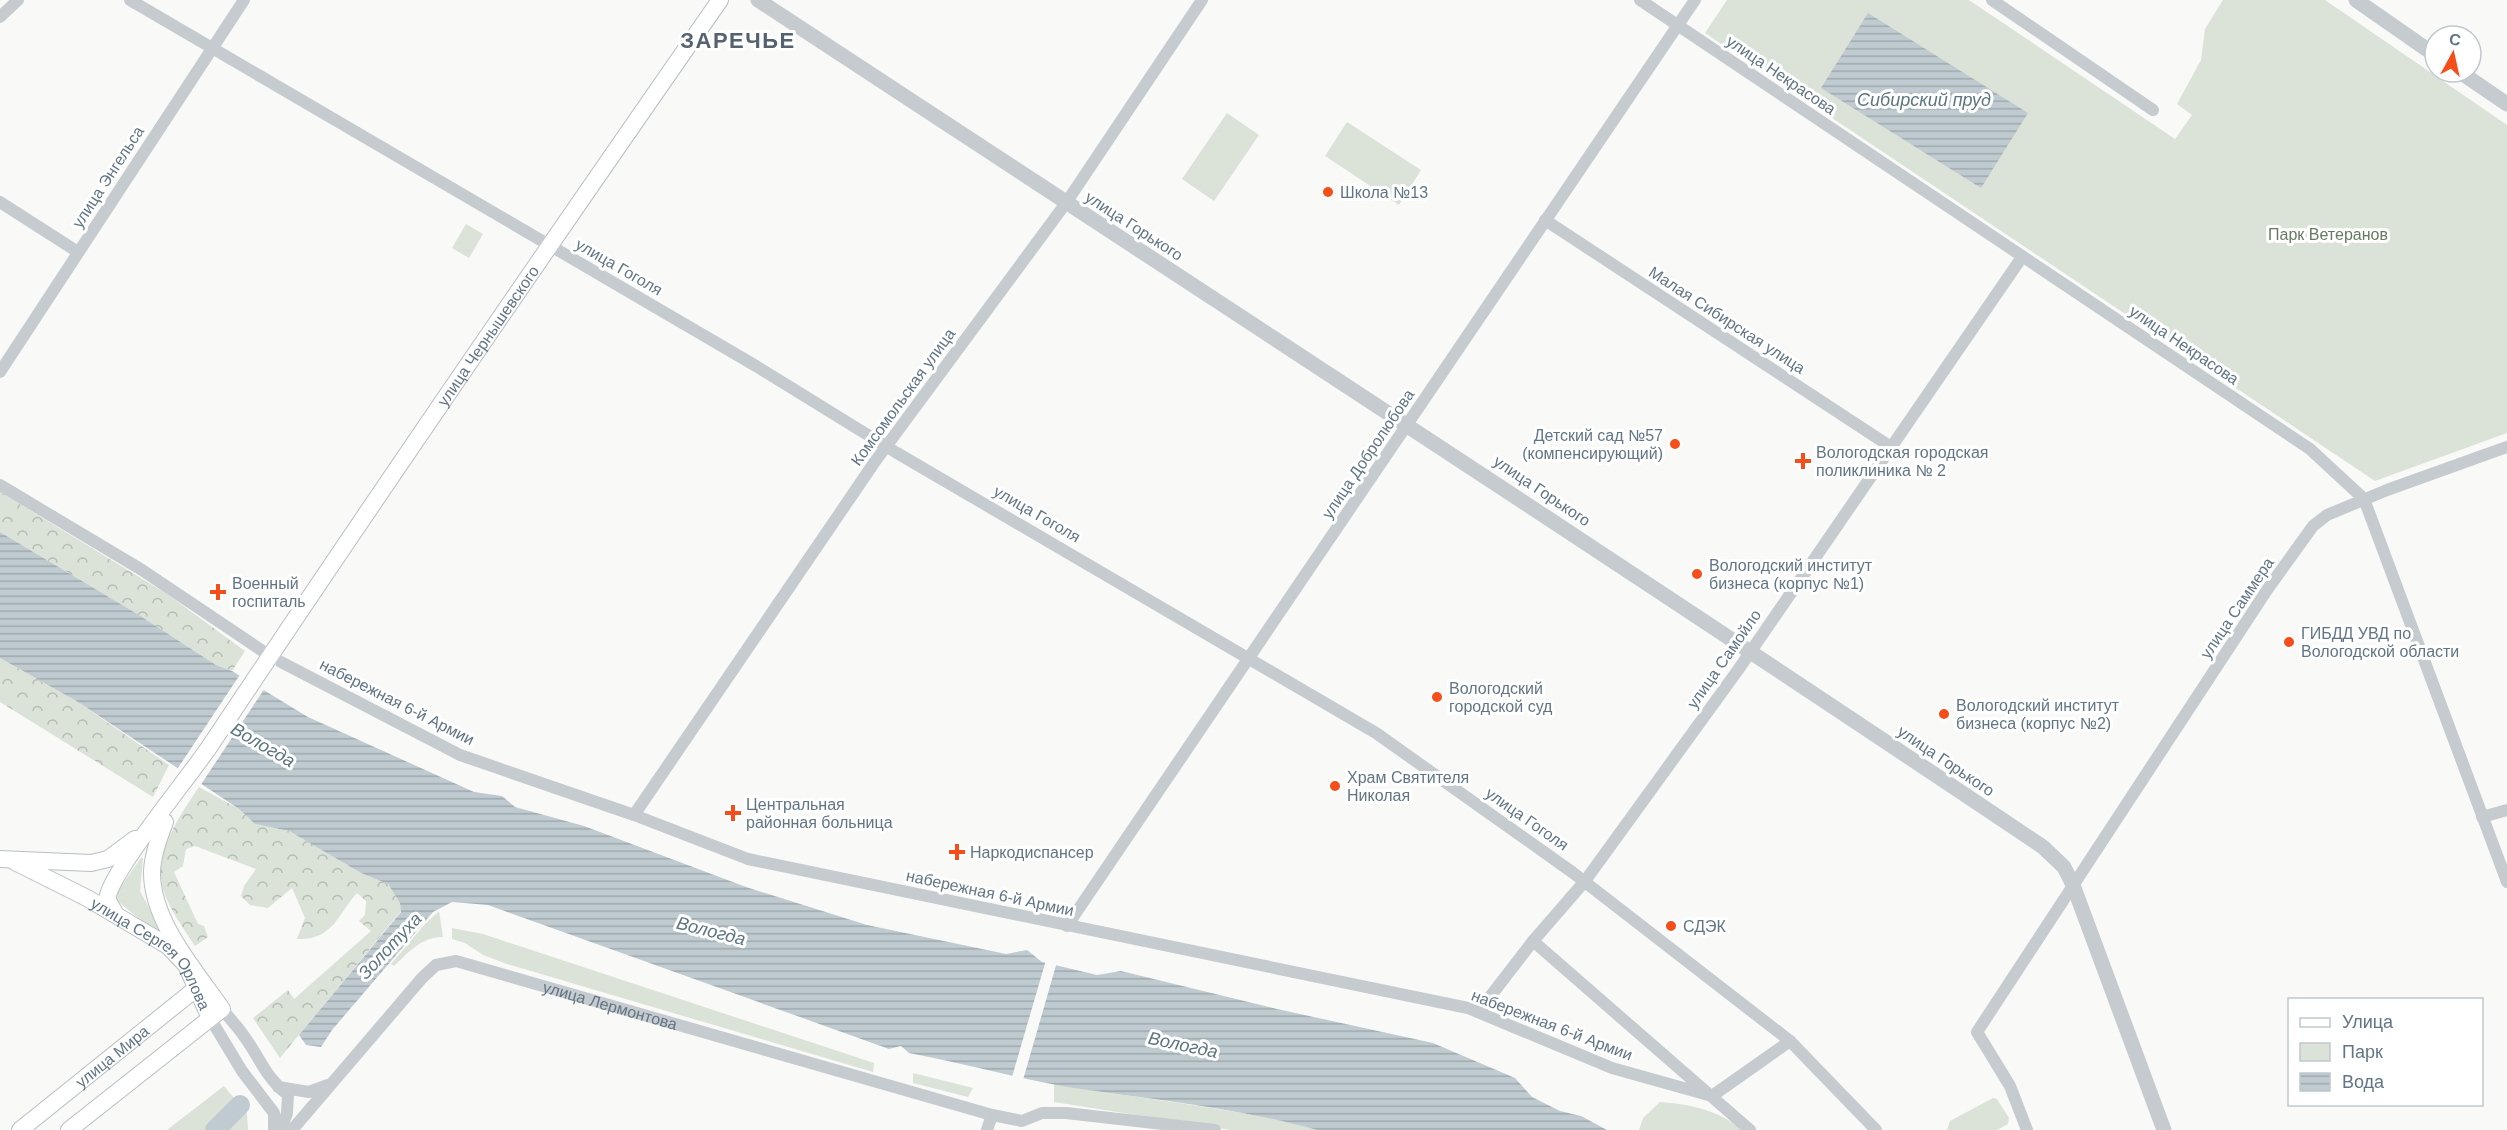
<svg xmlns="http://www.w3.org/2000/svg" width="2507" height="1130" viewBox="0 0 2507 1130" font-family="Helvetica,sans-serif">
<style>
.green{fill:#dbe2d7}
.forest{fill:url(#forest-crowns)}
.water{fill:url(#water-rules)}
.pier{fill:#f9f9f7}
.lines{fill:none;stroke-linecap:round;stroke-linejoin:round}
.river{stroke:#bfcbd0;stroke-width:20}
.secondary-casing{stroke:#b8bfc4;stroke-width:18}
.minor{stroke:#c6cbcf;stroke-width:12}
.tertiary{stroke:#c6cbcf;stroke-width:15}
.secondary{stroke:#fff;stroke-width:16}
.poi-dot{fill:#f64e1a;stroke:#fff;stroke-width:2}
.labels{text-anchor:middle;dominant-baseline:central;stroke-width:6;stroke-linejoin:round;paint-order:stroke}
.street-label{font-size:16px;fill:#617585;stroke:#fff}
.poi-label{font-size:16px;fill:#617585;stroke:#fff;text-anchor:start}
.park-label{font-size:16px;fill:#667b61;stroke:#fff}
.water-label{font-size:18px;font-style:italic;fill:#5c757e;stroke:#fff}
.district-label{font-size:22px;font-weight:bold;letter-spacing:1.5px;fill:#54636f;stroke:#fff}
</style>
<defs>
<pattern id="forest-crowns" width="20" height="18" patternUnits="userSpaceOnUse" patternTransform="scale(1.5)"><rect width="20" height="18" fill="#dbe2d7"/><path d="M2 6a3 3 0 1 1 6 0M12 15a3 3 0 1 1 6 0" fill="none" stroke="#b5bcb4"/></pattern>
<pattern id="water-rules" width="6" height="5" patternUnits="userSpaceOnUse" patternTransform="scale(1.5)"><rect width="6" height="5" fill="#bfcbd0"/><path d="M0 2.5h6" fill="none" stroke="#9fa9ae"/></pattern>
</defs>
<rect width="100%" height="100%" fill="#f9f9f7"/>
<!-- green -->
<path class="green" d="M 1727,0 L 1969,0 L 2175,139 L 2192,115 L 2177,104 L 2201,60 L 2205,29 L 2223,0 L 2325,0 L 2507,125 L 2507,433 L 2375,481 L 1705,33 Z
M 1227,113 L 1259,135 L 1214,201 L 1182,179 Z
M 1347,122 L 1421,170 L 1399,205 L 1325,156 Z
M 466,224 L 483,234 L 469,258 L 452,248 Z
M 141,858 L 143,858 L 140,891 L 159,926 L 161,936 L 116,900 L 115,895 Z
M 439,911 L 443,937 C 421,937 409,952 394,966 L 391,964 L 425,924 Z
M 452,928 L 483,934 L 874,1063 L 873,1072 L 507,964 L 483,955 L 465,943 L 452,939 Z
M 913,1073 L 973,1088 L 968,1097 L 913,1083 Z
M 1054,1084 C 1142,1100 1231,1106 1317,1130 L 1231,1130 L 1054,1102 Z
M 224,1086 L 247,1114 L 248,1130 L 167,1130 Z
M 1993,1098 L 1997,1099 L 2009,1118 L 2008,1124 L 1997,1130 L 1947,1130 L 1950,1121 Z
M 1660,1102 C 1689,1104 1719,1110 1742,1130 L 1639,1130 L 1643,1118 Z"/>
<!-- forest -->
<path class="forest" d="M 0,492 L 167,594 L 245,651 L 232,671 L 216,665 L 139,615 L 0,532 Z
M 0,658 L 78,702 L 169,765 L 153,797 L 0,702 Z
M 199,787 L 239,809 L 255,824 L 289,831 L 361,873 L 388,884 L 400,903 L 401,911 L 280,1058 L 253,1018 L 288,990 L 294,999 L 371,931 L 359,921 L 365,915 L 366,901 L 357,893 C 338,914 332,941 297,939 L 305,918 L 292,888 L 268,908 L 250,905 L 241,896 L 244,886 L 256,869 L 195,846 L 186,849 L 183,866 L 174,872 L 198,924 L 204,926 L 208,937 L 195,946 C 184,929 169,909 163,889 C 153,854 180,815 199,787 Z"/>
<!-- water -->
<path class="water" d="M 1868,13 L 2028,113 L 1981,188 L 1821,88 Z
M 0,532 L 139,615 L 216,665 L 232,671 L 308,717 L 474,792 L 502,796 L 515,807 L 584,826 L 746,887 L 867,925 L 1006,954 L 1027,950 L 1042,962 L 1097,975 L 1121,971 L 1277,1009 L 1433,1043 L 1515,1078 L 1532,1097 L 1560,1111 L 1581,1116 L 1607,1130 L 1317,1130 C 1238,1108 1156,1100 1074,1088 C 1019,1079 964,1063 909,1053 L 901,1046 L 889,1049 L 488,905 L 452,902 L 433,912 L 332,1030 L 321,1047 L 306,1045 L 299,1035 L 401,912 L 400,903 L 388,884 L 361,873 L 289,831 L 255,824 L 239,809 L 78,702 L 0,658 Z"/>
<!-- pier -->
<path class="pier" d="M 241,673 L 265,688 L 200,786 L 176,771 Z
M 1046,960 L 1057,962 L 1023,1080 L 1012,1077 Z"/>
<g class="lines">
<!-- river -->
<path class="river" d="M 215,1130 L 240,1105"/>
<defs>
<g id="secondary">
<path d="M 0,859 L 91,863 L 108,859 L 135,839"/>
<path id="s2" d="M 15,862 L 87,898 L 168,946 L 186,965 L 210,1018"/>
<path id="s3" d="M 116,915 L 107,899 C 111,871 190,776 210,746 C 377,495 548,247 720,0"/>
<path id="s4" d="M 20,1130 L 203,983"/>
<path d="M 69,1130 L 222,1009 C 195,970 151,921 152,871 C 153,854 159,838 165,822"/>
</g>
</defs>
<!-- secondary casing -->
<use href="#secondary" class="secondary-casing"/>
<!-- minor -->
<g class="minor">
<path d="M 130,0 L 756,366 L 897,453 L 1376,733 L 1572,872 L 1790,1041 L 1876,1130"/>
<path d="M 1640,0 L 2310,449 L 2364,499 L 2507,882"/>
<path d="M 1992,0 L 2153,110"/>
<path d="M 0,17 L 18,0"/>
<path d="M 0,202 L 78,252"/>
<path d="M 1545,220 L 1891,447"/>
<path d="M 0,372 L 244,0"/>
<path d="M 0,485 L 142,570 L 270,656"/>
<path d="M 281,662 L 460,755 L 634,815 L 748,859 L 1468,1008 L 1612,1068 L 1712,1096 L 1790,1041"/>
<path d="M 634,815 L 874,463 L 1066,203 L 1202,0"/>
<path d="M 2482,817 L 2507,810"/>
<path d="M 1067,926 L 1695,0"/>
<path d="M 1533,941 L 1750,1130"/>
<path d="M 222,1009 C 230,1019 239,1028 246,1039 C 261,1060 266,1078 288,1095 L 287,1113 L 281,1130"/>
<path d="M 1479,1011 L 1533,941 L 1585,881 L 1738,670 L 2022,257"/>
<path d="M 210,1018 L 242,1071 L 274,1113 L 274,1130"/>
<path d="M 278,1087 L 309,1092 L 328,1085"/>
<path id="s1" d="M 292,1130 L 422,978 L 436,965 L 456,961 L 992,1115 L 1022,1121 L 1042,1113 L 1066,1113 L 1215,1130"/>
<path d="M 987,1130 L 992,1115"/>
<path d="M 2027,1130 L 2010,1086 L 1977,1032 L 2267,590 L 2313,526 L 2327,515 L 2387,490 L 2507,447"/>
</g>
<!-- tertiary -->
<path class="tertiary" d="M 758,0 C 1187,282 1617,561 2043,847 L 2064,867 L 2073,885 L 2164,1130
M 2356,0 L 2435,55
M 2460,72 L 2507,104"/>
<!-- secondary -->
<use href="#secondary" class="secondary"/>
</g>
<!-- markers -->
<g class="poi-dot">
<circle cx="1328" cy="192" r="6"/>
<circle cx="1675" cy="444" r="6"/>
<path d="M1800 452h6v6h6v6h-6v6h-6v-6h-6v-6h6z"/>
<circle cx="1697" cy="574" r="6"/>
<path d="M215 583h6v6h6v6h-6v6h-6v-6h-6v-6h6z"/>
<circle cx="2289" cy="642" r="6"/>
<circle cx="1437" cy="697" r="6"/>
<circle cx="1944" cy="714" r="6"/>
<circle cx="1335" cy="786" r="6"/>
<path d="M730 804h6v6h6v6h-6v6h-6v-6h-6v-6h6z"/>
<path d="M954 843h6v6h6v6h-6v6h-6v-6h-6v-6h6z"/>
<circle cx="1671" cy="926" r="6"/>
</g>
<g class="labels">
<!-- street labels -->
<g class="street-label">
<text transform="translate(1781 75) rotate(34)">улица Некрасова</text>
<text transform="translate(108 177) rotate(-57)">улица Энгельса</text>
<text transform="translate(1134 226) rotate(33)">улица Горького</text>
<text transform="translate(619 267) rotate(30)">улица Гоголя</text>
<text transform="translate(1727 320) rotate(33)">Малая Сибирская улица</text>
<text stroke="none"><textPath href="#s3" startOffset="699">улица Чернышевского</textPath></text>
<text transform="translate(2184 345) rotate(34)">улица Некрасова</text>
<text transform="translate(903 397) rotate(-54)">Комсомольская улица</text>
<text transform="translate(1368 454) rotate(-56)">улица Добролюбова</text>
<text transform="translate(1542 491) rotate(34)">улица Горького</text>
<text transform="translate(1037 514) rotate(30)">улица Гоголя</text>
<text transform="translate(2237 608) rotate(-56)">улица Саммера</text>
<text transform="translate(1724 659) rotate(-55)">улица Самойло</text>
<text transform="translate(397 702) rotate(27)">набережная 6-й Армии</text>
<text transform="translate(1946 761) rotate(34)">улица Горького</text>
<text transform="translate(1527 819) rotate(35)">улица Гоголя</text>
<text transform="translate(990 893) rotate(12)">набережная 6-й Армии</text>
<text stroke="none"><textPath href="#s2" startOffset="168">улица Сергея Орлова</textPath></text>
<text stroke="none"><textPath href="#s1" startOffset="400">улица Лермонтова</textPath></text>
<text transform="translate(1552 1025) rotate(21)">набережная 6-й Армии</text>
<text stroke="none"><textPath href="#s4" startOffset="118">улица Мира</textPath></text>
</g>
<!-- poi labels -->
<g class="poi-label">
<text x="1340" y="192">Школа №13</text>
<text x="1663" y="435" text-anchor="end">Детский сад №57<tspan x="1663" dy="18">(компенсирующий)</tspan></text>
<text x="1816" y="452">Вологодская городская<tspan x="1816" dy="18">поликлиника № 2</tspan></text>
<text x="1709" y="565">Вологодский институт<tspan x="1709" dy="18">бизнеса (корпус №1)</tspan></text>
<text x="232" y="583">Военный<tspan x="232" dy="18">госпиталь</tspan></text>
<text x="2301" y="633">ГИБДД УВД по<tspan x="2301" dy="18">Вологодской области</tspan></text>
<text x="1449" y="688">Вологодский<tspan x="1449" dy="18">городской суд</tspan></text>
<text x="1956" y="705">Вологодский институт<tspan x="1956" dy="18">бизнеса (корпус №2)</tspan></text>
<text x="1347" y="777">Храм Святителя<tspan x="1347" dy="18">Николая</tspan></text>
<text x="746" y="804">Центральная<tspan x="746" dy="18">районная больница</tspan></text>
<text x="970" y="852">Наркодиспансер</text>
<text x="1683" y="926">СДЭК</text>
</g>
<!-- park labels -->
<g class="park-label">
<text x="2328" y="234">Парк Ветеранов</text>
</g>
<!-- water labels -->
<g class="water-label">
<text x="1924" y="100">Сибирский пруд</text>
<text transform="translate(263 745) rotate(30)">Вологда</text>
<text transform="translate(711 931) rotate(14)">Вологда</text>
<text transform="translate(390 946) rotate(-47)">Золотуха</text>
<text transform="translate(1183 1045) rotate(12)">Вологда</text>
</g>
<!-- district labels -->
<g class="district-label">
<text x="738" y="40">ЗАРЕЧЬЕ</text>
</g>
</g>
<!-- legend -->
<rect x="2288" y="998" width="195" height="108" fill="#ffffff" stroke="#c0c8ce" stroke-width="1.5"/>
<rect x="2300" y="1018" width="30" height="9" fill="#ffffff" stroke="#c0c8ce" stroke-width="1.5"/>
<text x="2342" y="1028" font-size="18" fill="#617585">Улица</text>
<rect x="2300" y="1043" width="30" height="18" fill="#dbe2d7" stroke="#c0c8ce" stroke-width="1.5"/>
<text x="2342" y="1058" font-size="18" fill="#617585">Парк</text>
<rect x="2300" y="1073" width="30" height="18" fill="url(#water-rules)" stroke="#c0c8ce" stroke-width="1.5"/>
<text x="2342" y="1088" font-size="18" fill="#617585">Вода</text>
<!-- north arrow -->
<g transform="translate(2453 54) rotate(8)"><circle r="28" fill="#ffffff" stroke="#c0c8ce" stroke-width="1.5"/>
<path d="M0-4.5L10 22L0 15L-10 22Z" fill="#f64e1a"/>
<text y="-9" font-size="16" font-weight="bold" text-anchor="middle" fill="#617585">С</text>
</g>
</svg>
